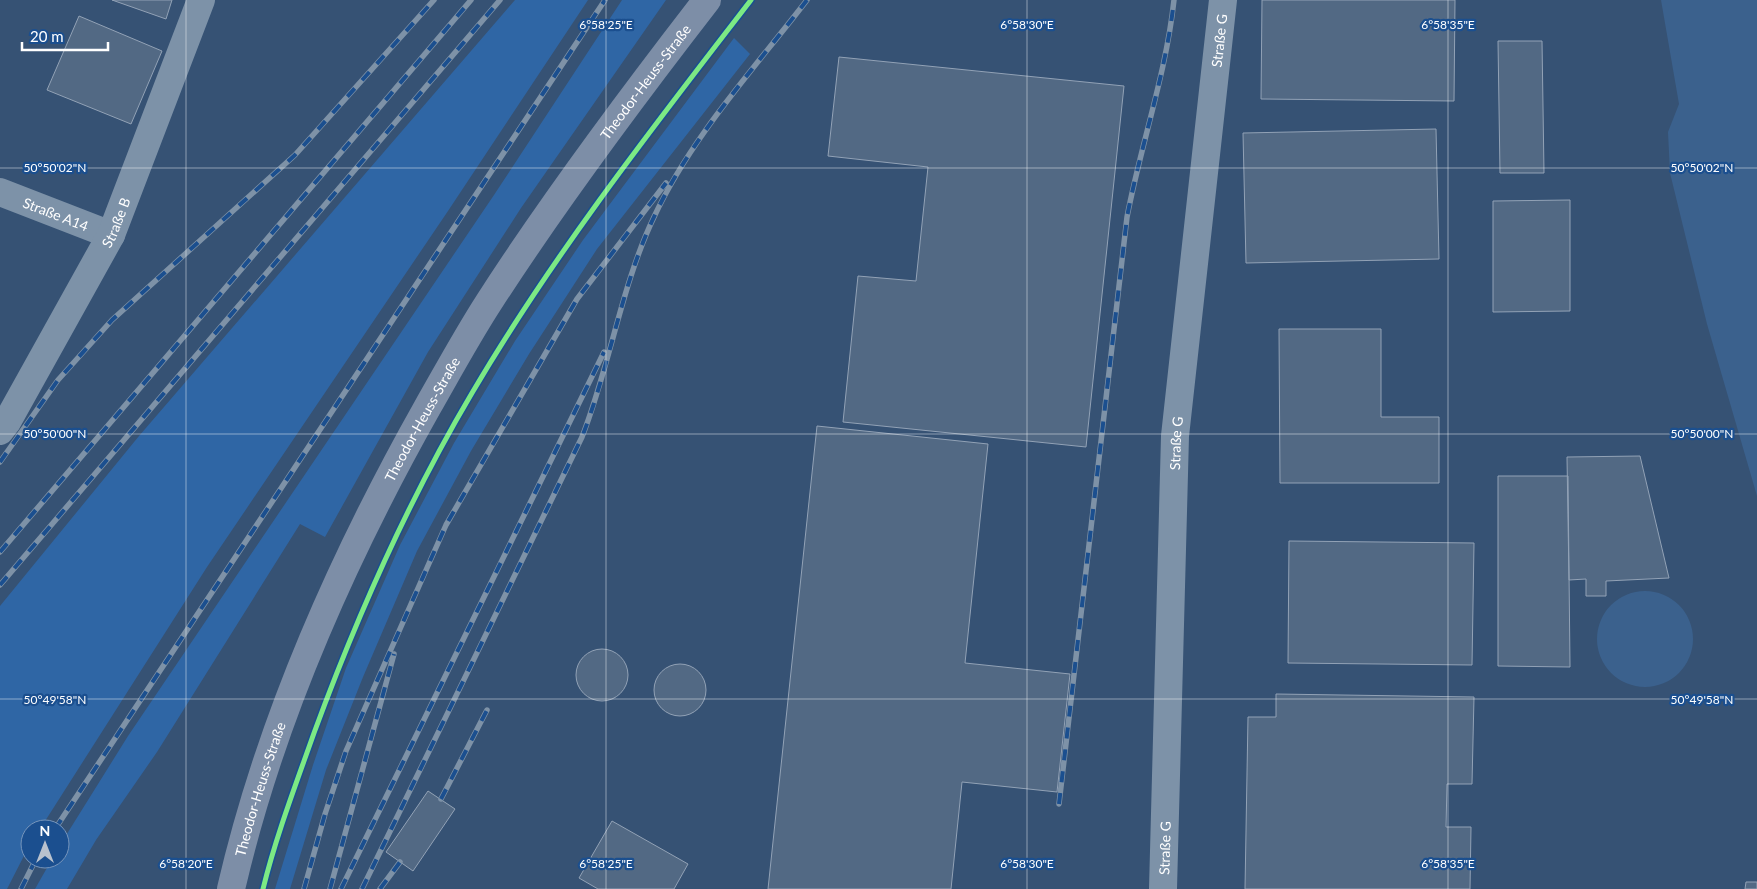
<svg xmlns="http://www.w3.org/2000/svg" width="1757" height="889" viewBox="0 0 1757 889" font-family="Lato,sans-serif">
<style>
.green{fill:#2f66a5}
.water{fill:#3b618d}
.building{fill:#526984;stroke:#92a2b6}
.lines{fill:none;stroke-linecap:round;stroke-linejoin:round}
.minor{stroke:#7d92a8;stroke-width:28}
.major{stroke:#7d8ea7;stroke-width:28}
.rail-casing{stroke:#7e92a7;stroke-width:5.5}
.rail{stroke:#1b4f8f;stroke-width:4;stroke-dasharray:11;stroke-linecap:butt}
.cycleway-casing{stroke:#1b4f8f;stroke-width:8}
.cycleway{stroke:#7ce984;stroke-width:5}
.ticks{fill:none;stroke:#fff;stroke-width:1;stroke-opacity:0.45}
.labels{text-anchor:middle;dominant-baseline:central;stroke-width:4.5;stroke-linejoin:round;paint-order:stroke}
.street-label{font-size:14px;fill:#fff;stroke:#1b4f8f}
.ticks-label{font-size:12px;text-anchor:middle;fill:#fff;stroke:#1b4f8f;stroke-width:4.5;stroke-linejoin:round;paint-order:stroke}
</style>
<rect width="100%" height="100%" fill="#365274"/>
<!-- green -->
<path class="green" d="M 515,0 L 588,0 L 448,211 L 207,567 L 40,829 L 30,829 L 30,844 L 7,889 L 0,889 L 0,606 L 139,436 Z
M 622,0 L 666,0 L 521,208 L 428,352 L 325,537 L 300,524 L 157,752 L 96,840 L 67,889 L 35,889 L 52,859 L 60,859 L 60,845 L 128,736 L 494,195 Z
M 734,38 L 750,54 L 597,249 L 529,354 L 471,451 L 417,551 L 363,677 L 326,770 L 290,889 L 275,889 L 313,765 L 346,668 L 400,545 L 454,443 L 515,341 L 583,240 Z"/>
<!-- water -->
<path class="water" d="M 1661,0 L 1757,0 L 1757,496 L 1707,324 L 1670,173 L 1668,132 L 1679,104 Z
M1597 639a48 48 0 1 1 96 0a48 48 0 1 1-96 0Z"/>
<!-- building -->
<path class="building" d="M 112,0 L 172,0 L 166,19 Z
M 1262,0 L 1455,0 L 1454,101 L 1261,99 Z
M 79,16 L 162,51 L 131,124 L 47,90 Z
M 1498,41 L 1542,41 L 1544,173 L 1500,173 Z
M 839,57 L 1124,86 L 1086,447 L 843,422 L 858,276 L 916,281 L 928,167 L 828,156 Z
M 1436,129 L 1439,259 L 1246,263 L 1243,133 Z
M 1570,200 L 1570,311 L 1493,312 L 1493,201 Z
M 1279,329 L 1381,329 L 1381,417 L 1439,417 L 1439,483 L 1280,483 Z
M 817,426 L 988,444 L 965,663 L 1070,674 L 1057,792 L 962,782 L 951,889 L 768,889 Z
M 1640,456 L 1669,578 L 1606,581 L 1606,596 L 1586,596 L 1586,579 L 1569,580 L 1567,457 Z
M 1498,476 L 1568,476 L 1570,667 L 1498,666 Z
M 1289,541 L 1474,543 L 1472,665 L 1288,663 Z
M576 675a26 26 0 1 1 52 0a26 26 0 1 1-52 0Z
M654 690a26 26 0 1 1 52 0a26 26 0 1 1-52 0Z
M 1276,694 L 1474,697 L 1472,784 L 1447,784 L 1446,827 L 1471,827 L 1470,889 L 1245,889 L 1248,717 L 1276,717 Z
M 428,791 L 455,809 L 413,871 L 386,852 Z
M 612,821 L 688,864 L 674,889 L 598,889 L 579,878 Z
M 1746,882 L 1757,882 L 1757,889 L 1745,889 Z"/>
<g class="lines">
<!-- minor -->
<g class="minor">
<path id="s1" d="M 0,192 L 111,235"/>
<path id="s2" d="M 0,431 L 7,422 L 111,235 L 201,0"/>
<path id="s3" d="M 1163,889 L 1175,436 L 1223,0"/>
</g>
<!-- major -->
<path class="major" id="s4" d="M 231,889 C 270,720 342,559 427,408 C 447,373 467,336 489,302 C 556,198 631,98 707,0"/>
<defs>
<path id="rail" d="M 0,462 L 58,380 L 112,320 L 295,155 L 434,0
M 0,552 L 471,0
M 0,585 L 500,0
M 441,799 L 487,710
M 1059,804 L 1127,217 C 1141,144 1166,74 1174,0
M 55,829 L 605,0
M 21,889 L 36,859
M 304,889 L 325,814 L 346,751 L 446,525 L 577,299 L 666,183
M 330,889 L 394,654
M 341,889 L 604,352
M 362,889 L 582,437 C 610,366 621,286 654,217 C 691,137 754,69 807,0
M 380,889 L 400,862"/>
</defs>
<!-- rail casing -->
<use href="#rail" class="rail-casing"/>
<!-- rail -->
<use href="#rail" class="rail"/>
<defs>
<path id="cycleway" d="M 263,889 C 276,836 296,784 314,733 C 357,616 408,501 472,393 C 553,255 653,127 751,0"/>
</defs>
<!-- cycleway casing -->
<use href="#cycleway" class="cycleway-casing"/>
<!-- cycleway -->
<use href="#cycleway" class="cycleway"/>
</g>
<!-- ticks -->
<path class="ticks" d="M 186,0 L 186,889M 606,0 L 606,889M 1027,0 L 1027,889M 1448,0 L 1448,889M 0,168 L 1757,168M 0,434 L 1757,434M 0,699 L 1757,699"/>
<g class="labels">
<!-- street labels -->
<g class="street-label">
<text stroke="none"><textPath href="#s3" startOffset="851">Straße G</textPath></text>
<text stroke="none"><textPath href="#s4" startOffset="914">Theodor-Heuss-Straße</textPath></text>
<text stroke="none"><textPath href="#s1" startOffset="60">Straße A14</textPath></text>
<text stroke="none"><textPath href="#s2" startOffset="239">Straße B</textPath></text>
<text stroke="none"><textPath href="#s4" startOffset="509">Theodor-Heuss-Straße</textPath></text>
<text stroke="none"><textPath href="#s3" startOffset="446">Straße G</textPath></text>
<text stroke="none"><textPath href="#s4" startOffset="104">Theodor-Heuss-Straße</textPath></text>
<text stroke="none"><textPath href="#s3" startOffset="41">Straße G</textPath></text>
</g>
</g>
<g class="ticks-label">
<text x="606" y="29">6°58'25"E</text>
<text x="1027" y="29">6°58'30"E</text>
<text x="1448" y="29">6°58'35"E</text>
<text x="55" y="172">50°50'02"N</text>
<text x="1702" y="172">50°50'02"N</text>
<text x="55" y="438">50°50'00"N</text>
<text x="1702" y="438">50°50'00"N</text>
<text x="55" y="704">50°49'58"N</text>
<text x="1702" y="704">50°49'58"N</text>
<text x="186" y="868">6°58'20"E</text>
<text x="606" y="868">6°58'25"E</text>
<text x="1027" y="868">6°58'30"E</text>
<text x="1448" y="868">6°58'35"E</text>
</g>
<!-- north arrow -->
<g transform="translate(45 844)"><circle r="24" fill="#1b4f8f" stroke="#7695bc"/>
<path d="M0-4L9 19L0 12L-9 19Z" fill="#b9c2ce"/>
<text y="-8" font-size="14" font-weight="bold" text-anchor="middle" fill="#ffffff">N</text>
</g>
<!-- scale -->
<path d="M22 42v8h86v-8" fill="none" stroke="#ffffff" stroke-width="2.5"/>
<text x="30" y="42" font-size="15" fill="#ffffff" stroke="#1b4f8f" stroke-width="4" paint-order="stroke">20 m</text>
</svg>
